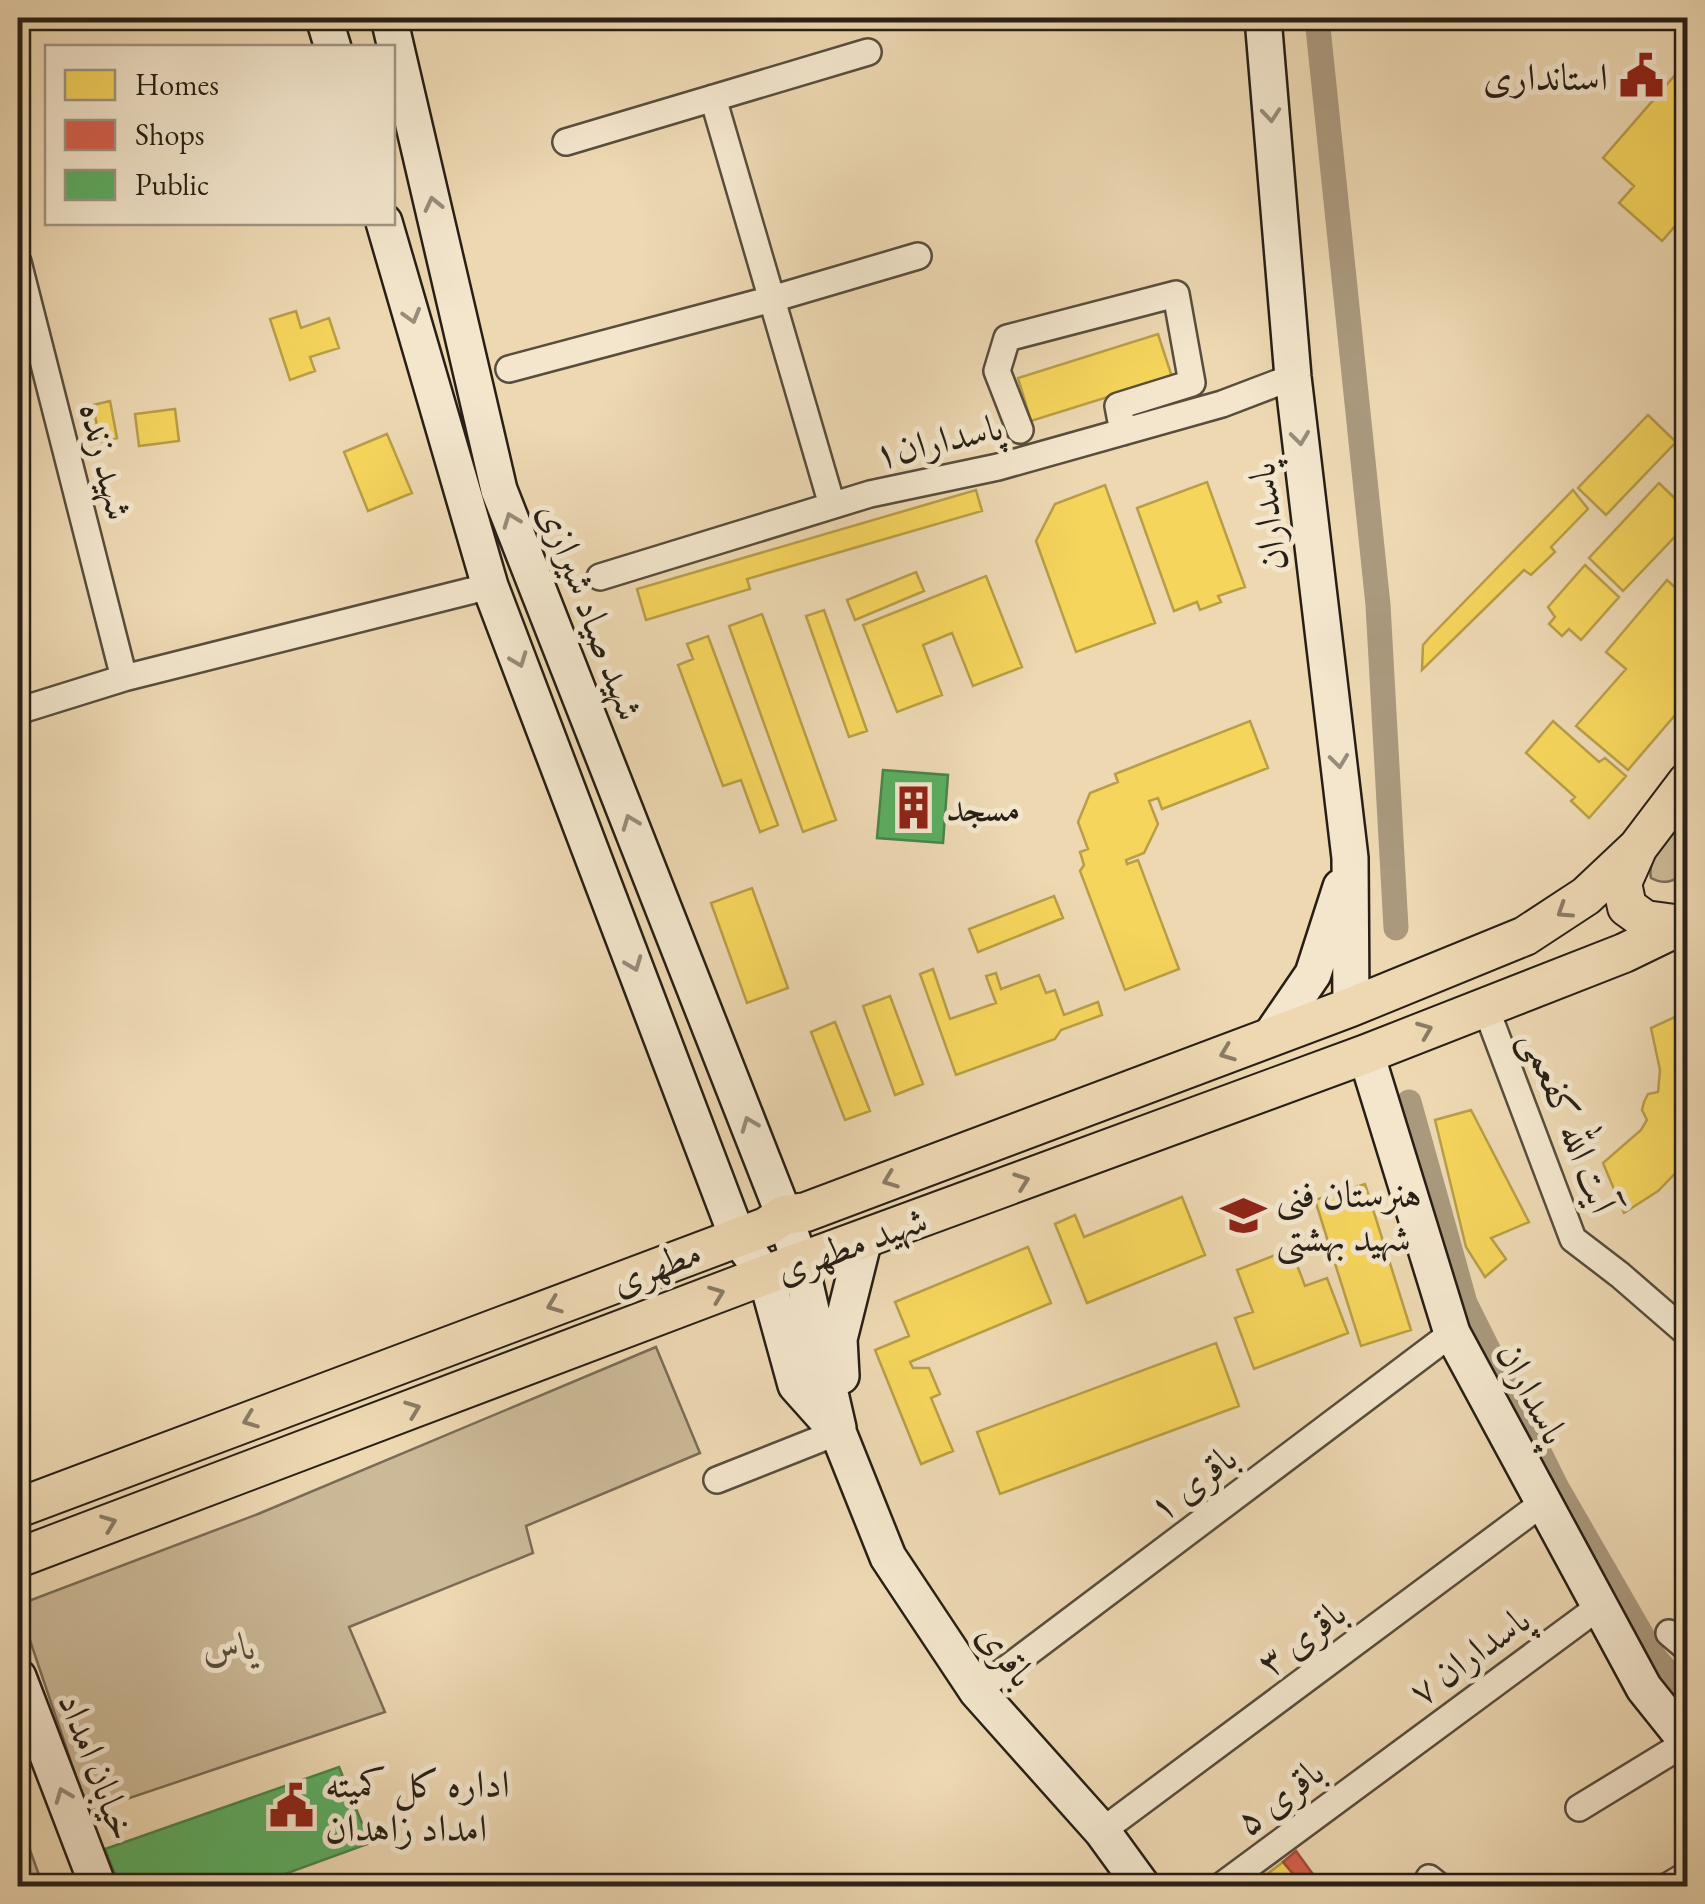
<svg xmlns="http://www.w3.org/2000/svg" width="1705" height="1904" viewBox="0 0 1705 1904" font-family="'EB Garamond',Amiri,serif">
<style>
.green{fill:#cbb997;stroke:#796c56;stroke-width:2.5}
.homes{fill:#f6d55c;stroke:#b89e47;stroke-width:2.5}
.shops{fill:#d6604d;stroke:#a24c3c;stroke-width:2.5}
.public{fill:#5aae61;stroke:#4b834a;stroke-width:2.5}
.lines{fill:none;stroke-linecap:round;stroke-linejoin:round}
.canal{stroke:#aa997d;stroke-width:25}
.street-casing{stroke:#584d3c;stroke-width:30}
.secondary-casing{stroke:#271f15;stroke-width:40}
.primary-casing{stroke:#271f15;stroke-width:42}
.street{stroke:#f3e6cd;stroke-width:25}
.secondary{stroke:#f3e6cd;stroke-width:35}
.primary{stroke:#edd8b2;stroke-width:38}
.oneway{stroke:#978c7a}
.oneway2{stroke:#8a7c64}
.labels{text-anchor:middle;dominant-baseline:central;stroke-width:10;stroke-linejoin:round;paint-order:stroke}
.poi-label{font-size:38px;fill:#271f15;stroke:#f3e6cd;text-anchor:start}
.street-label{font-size:38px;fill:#271f15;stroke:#f3e6cd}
.park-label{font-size:38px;font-style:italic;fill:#584d3c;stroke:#f3e6cd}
</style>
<rect width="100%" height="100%" fill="#edd8b2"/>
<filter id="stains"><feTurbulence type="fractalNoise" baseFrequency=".002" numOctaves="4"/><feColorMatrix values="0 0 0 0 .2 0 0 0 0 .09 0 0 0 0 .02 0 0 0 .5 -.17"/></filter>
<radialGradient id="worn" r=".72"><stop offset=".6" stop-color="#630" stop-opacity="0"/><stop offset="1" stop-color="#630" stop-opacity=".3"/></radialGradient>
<!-- green -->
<path class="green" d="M 1687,813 L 1687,873 C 1674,880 1666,886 1651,878 C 1646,855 1674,830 1687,813 Z
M 656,1347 L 700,1453 L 526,1526 L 533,1553 L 349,1627 L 385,1712 L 88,1812 L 18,1605 L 258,1514 Z
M 18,1817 L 43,1886 L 18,1886 Z"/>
<!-- homes -->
<path class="homes" d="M 1688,60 L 1688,217 L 1685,215 L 1662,241 L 1619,203 L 1634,186 L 1603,158 Z
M 296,311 L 301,328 L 329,318 L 339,348 L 310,357 L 315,371 L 290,380 L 270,319 Z
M 1158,334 L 1172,377 L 1031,421 L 1018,378 Z
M 110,401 L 117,438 L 100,442 L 93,405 Z
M 175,409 L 179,441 L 139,446 L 135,414 Z
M 1648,415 L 1676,442 L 1606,515 L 1578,488 Z
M 387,434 L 412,493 L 368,511 L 344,452 Z
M 1207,482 L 1245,587 L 1218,596 L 1221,602 L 1200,610 L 1197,602 L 1174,611 L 1137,508 Z
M 1659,483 L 1688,511 L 1688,523 L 1623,591 L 1589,558 Z
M 1105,485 L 1155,623 L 1076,652 L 1036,541 L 1055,504 Z
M 976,490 L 982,511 L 747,579 L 750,589 L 646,620 L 637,589 Z
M 1573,490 L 1588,509 L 1551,547 L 1555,552 L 1531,575 L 1524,570 L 1422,670 L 1423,645 L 1430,637 Z
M 1585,565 L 1619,597 L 1581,640 L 1569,629 L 1562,636 L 1549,624 L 1555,617 L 1548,607 Z
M 916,572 L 924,591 L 855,620 L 847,600 Z
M 986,576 L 1022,667 L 973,686 L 952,633 L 923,645 L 942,695 L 897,712 L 863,625 Z
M 1688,579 L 1688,700 L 1628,770 L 1576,726 L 1626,669 L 1606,652 L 1667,580 L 1678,590 Z
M 824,610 L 867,731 L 849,737 L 806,616 Z
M 762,614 L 836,820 L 803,832 L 729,626 Z
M 708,636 L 778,825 L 760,832 L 741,780 L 723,786 L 678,665 L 693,659 L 687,644 Z
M 1250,721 L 1268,768 L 1162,809 L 1158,798 L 1149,801 L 1158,824 L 1144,853 L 1126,860 L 1127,864 L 1138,860 L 1179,969 L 1125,990 L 1080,871 L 1084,865 L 1080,852 L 1088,849 L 1078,822 L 1090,793 L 1118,782 L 1115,774 Z
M 1553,721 L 1599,762 L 1605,758 L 1626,776 L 1589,818 L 1571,801 L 1575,797 L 1526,753 Z
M 752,888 L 788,988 L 747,1003 L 711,903 Z
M 1054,896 L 1063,918 L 978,952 L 969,929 Z
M 933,969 L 950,1019 L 996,1003 L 986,976 L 996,973 L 1001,989 L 1039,975 L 1046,993 L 1055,990 L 1064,1015 L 1098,1002 L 1102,1015 L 1061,1030 L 1055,1039 L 956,1075 L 920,974 Z
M 890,996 L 923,1084 L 895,1095 L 863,1006 Z
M 1688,1011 L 1688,1160 L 1658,1191 L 1624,1213 L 1603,1163 L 1641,1130 L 1647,1120 L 1642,1110 L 1644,1102 L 1648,1094 L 1658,1092 L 1660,1070 L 1651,1028 Z
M 835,1022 L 870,1111 L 845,1120 L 811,1032 Z
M 1471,1110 L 1529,1222 L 1491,1238 L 1506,1259 L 1485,1277 L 1466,1247 L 1435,1120 Z
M 1365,1184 L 1411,1330 L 1361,1346 L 1315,1200 Z
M 1182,1197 L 1205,1255 L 1087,1303 L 1055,1224 L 1075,1215 L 1084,1237 Z
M 1028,1247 L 1051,1303 L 910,1362 L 913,1368 L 929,1368 L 940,1394 L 931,1398 L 953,1451 L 921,1464 L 875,1350 L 909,1336 L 895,1302 Z
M 1291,1249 L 1305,1286 L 1327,1278 L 1348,1333 L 1254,1369 L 1235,1318 L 1253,1312 L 1237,1270 Z
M 1216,1343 L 1239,1406 L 1000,1494 L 977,1432 Z
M 1283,1862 L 1300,1882 L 1312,1873 L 1324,1886 L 1269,1886 L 1262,1878 Z"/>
<!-- shops -->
<path class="shops" d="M 1296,1851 L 1312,1873 L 1300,1882 L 1283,1862 Z"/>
<!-- public -->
<path class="public" d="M 883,770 L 948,775 L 943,843 L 877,838 Z
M 339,1767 L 370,1843 L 252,1886 L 120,1886 L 105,1849 Z"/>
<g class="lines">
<!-- canal -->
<path class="canal" d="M 1317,18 L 1378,605 L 1396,928
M 1409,1102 L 1465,1303 L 1557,1488 L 1655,1658 L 1688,1696"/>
<defs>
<path id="street" d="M 713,98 L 832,505
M 566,142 L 868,52
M 18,262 L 124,678
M 509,369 L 772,299 L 918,256
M 1020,430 L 997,371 L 1007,338 L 1176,294 L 1192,383 L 1118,406 L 1123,432
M 600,577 L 870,494 L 998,467 L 1222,404 L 1293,377
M 18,711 L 124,678 L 490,586
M 1485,1006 L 1573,1239 L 1620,1275 L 1688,1334
M 717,1480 L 838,1432
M 1669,1633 L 1688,1649
M 977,1691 L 1452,1333
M 1579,1808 L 1687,1742
M 1102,1831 L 1544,1502
M 1429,1878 L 1439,1886
M 1221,1886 L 1600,1606
M 1668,1886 L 1688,1874"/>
<path id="secondary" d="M 324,18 L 333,48
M 389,18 L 499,490 L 784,1215 L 800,1262 L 838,1428
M 1263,18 L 1293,377 L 1350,858 L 1351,1007
M 384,222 L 490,586 L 737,1236 L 766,1276 L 796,1385 L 838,1432 L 888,1557 L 977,1691 L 1102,1831 L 1142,1886
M 1270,1037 L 1313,974 L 1341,887
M 1366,1054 L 1452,1333 L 1644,1688 L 1688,1743
M 841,1376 L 839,1339 L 864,1239
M 18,1677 L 98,1886"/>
<path id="primary" d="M 1682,925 L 1645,920 L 1627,907 L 1622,883 L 1638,847 L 1688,781
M 18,1508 L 766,1227 L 784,1215 L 806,1212 L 1351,1007 L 1525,936 L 1586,896 L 1638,847
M 18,1558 L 800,1262 L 1366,1054 L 1624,953 L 1688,922"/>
</defs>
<!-- street casing -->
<use href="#street" class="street-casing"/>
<!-- secondary casing -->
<use href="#secondary" class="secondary-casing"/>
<!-- primary casing -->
<use href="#primary" class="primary-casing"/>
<!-- street -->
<use href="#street" class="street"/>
<!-- secondary -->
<use href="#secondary" class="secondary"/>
<!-- primary -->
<use href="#primary" class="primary"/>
</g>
<!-- one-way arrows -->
<defs><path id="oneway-chevron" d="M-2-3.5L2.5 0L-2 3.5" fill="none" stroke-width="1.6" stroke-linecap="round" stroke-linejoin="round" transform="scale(2.5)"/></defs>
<g class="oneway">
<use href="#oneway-chevron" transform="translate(1271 115) rotate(85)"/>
<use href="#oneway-chevron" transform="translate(433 204) rotate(-103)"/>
<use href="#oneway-chevron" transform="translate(412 316) rotate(74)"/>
<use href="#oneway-chevron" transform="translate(1300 438) rotate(83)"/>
<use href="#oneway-chevron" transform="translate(511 520) rotate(-111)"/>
<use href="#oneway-chevron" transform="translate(519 660) rotate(69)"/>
<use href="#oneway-chevron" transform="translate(1339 761) rotate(83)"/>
<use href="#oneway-chevron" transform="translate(630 822) rotate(-111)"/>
<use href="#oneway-chevron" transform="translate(634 964) rotate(69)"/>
<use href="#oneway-chevron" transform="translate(749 1124) rotate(-111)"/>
<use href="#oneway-chevron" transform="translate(63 1795) rotate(-111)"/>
</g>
<g class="oneway2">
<use href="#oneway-chevron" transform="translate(1564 911) rotate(147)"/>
<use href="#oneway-chevron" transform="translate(1425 1030) rotate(-22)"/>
<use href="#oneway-chevron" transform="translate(1227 1053) rotate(159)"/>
<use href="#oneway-chevron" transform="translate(890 1180) rotate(159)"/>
<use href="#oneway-chevron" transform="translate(1022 1181) rotate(-20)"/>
<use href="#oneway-chevron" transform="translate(717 1294) rotate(-21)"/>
<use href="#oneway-chevron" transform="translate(554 1305) rotate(159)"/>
<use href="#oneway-chevron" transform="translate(413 1409) rotate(-21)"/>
<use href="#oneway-chevron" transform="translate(250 1420) rotate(159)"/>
<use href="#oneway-chevron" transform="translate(109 1523) rotate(-21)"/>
</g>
<!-- icons -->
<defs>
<symbol id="civic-bare" viewBox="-9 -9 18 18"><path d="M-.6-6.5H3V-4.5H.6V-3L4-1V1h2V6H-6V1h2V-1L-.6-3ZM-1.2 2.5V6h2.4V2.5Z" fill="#8f2418" stroke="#f3e6cd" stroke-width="2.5" paint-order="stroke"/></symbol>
<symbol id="building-bare" viewBox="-9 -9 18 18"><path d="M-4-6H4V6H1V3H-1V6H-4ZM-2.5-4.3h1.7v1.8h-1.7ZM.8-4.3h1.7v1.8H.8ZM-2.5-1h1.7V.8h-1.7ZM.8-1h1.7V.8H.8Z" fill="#8f2418" stroke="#f3e6cd" stroke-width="2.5" paint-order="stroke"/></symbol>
<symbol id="school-bare" viewBox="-9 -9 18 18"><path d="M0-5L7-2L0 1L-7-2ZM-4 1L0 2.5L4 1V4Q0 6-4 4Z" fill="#8f2418" stroke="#f3e6cd" stroke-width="2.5" paint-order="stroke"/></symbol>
</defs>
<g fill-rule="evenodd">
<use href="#civic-bare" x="1610" y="44" width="63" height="63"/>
<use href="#building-bare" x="882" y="776" width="63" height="63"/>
<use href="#school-bare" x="1212" y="1184" width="63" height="63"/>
<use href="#civic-bare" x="260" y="1774" width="63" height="63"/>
</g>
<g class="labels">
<!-- poi labels -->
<g class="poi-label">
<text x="1608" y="76" text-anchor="end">استانداری</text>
<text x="946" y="807">مسجد</text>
<text x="1276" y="1193">هنرستان فنی<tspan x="1276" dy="44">شهید بهشتی</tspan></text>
<text x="325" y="1783">اداره کل کمیته<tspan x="325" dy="44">امداد زاهدان</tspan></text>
</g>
<!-- street labels -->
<g class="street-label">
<text transform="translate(938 440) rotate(-13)">پاسداران۱</text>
<text transform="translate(107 461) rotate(76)">شهید زنده</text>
<text transform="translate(1267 517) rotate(-97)">پاسداران</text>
<text transform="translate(592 611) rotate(69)">شهید صیاد شیرازی</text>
<text transform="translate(1570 1121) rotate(68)">آیت الله کفعمی</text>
<text transform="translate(851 1244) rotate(-20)">شهید مطهری</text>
<text transform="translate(656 1266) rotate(-21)">مطهری</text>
<text transform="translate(1533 1393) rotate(62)">پاسداران</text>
<text transform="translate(1192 1482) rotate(-37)">باقری ۱</text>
<text transform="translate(1301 1637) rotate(-37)">باقری ۳</text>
<text transform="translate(1007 1654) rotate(53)">باقری</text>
<text transform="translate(1469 1655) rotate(-36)">پاسداران ۷</text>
<text transform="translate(98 1766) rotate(69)">خیابان امداد</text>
<text transform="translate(1279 1796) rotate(-37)">باقری ۵</text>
</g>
<!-- park labels -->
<g class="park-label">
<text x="230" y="1645">یاس</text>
</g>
</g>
<!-- margin -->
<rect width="1705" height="1904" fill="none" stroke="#edd8b2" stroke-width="60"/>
<rect x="20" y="20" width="1665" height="1864" fill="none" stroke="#271f15" stroke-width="5"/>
<rect x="30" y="30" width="1645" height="1844" fill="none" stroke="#271f15" stroke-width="2.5"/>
<!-- legend -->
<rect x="45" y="45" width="350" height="180" fill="#f3e6cd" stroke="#a19683" stroke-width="2.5"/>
<rect x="65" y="70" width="50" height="30" fill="#f6d55c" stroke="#a19683" stroke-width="2.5"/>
<text x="135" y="95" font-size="30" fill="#271f15">Homes</text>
<rect x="65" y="120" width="50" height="30" fill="#d6604d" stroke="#a19683" stroke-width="2.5"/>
<text x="135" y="145" font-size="30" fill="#271f15">Shops</text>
<rect x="65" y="170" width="50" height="30" fill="#5aae61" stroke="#a19683" stroke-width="2.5"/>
<text x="135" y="195" font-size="30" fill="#271f15">Public</text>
<rect width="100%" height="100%" filter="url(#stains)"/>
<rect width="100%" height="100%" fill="url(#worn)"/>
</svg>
